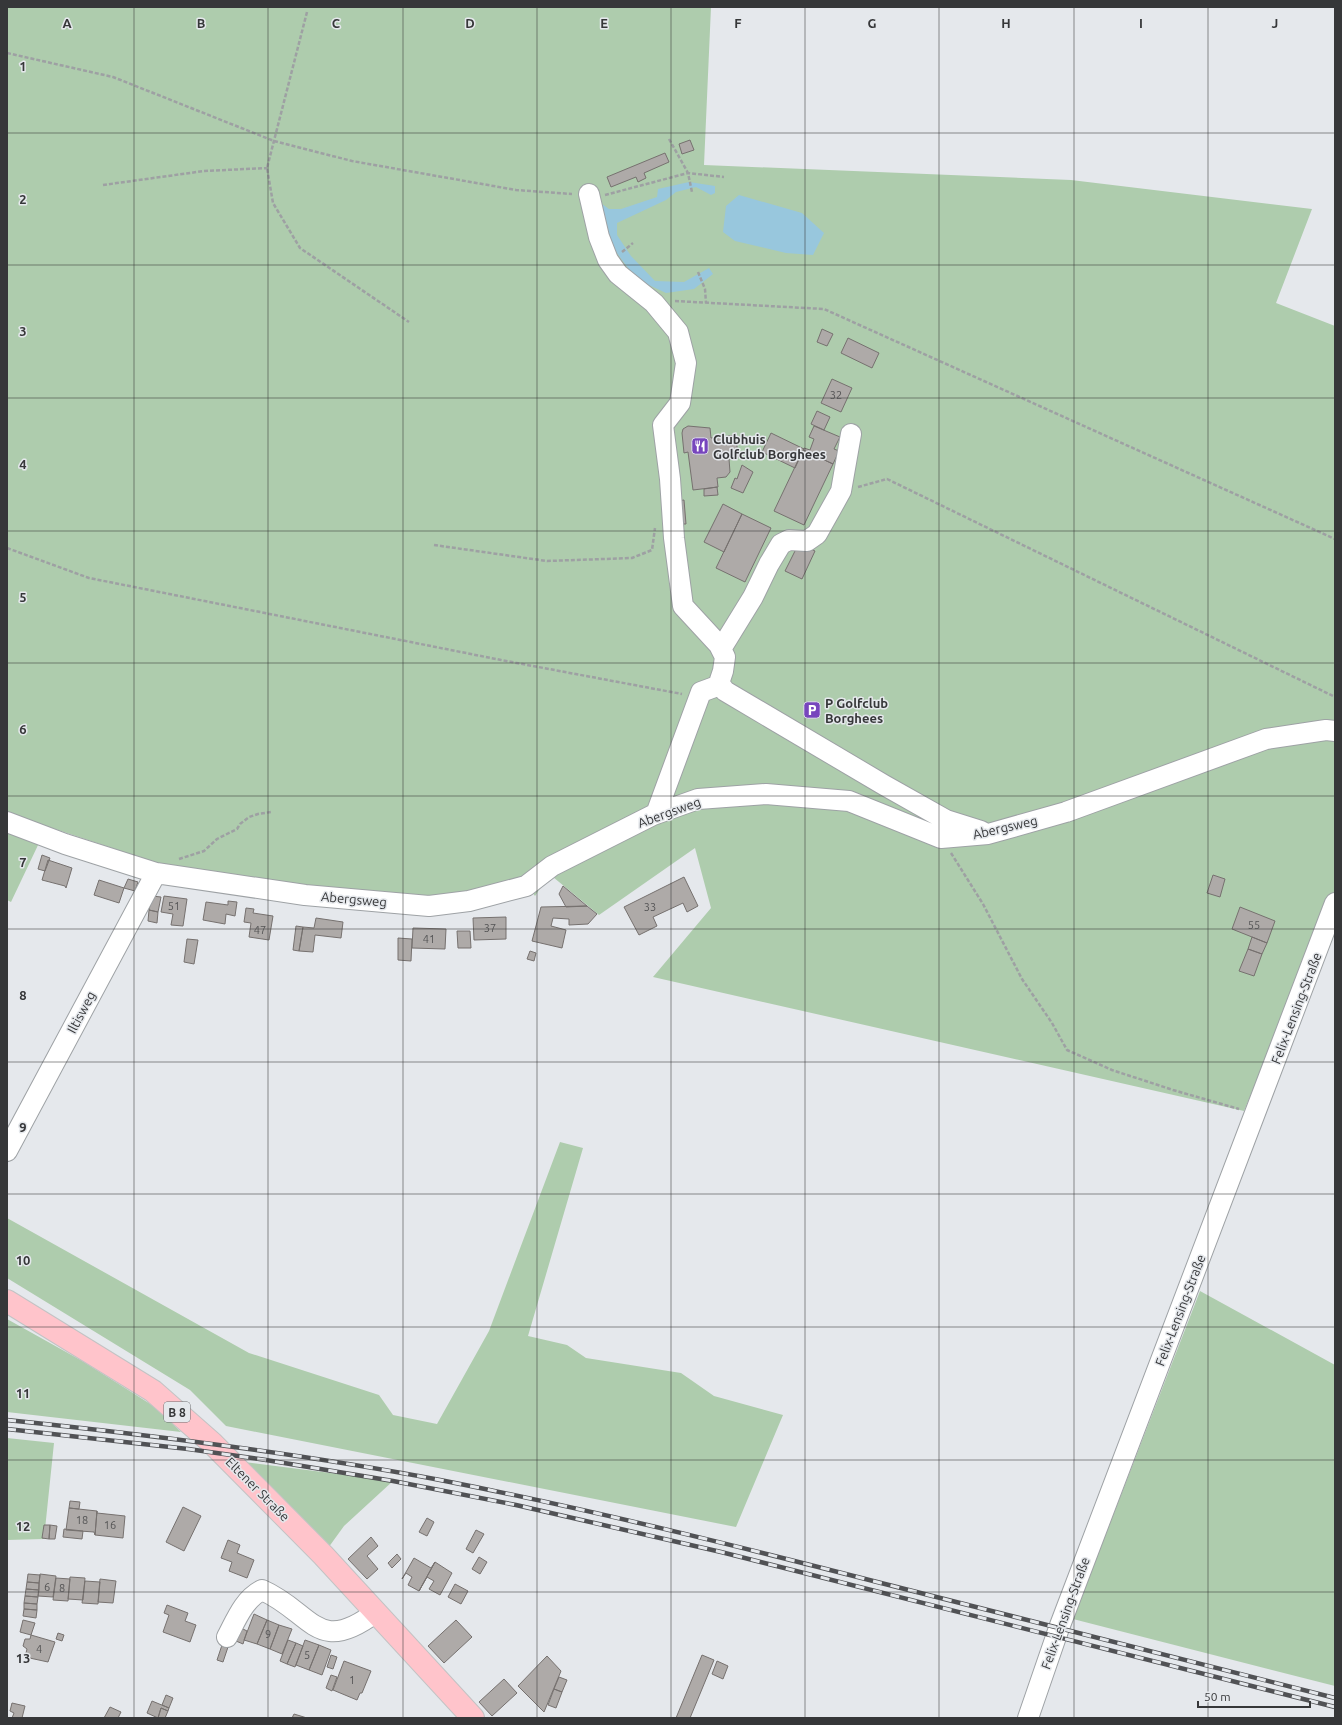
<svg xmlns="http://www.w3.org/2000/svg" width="1342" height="1725" viewBox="0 0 1342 1725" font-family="Ubuntu,sans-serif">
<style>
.green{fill:#aeccad}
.water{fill:#98c7dd}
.building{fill:#aeaaa8;stroke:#76716f}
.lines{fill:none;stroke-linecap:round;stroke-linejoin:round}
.minor-casing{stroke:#9ea2a5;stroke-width:22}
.major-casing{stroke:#c3c3c4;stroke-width:24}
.path{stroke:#9ea0a3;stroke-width:2.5;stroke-dasharray:4 2;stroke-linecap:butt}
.minor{stroke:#fff;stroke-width:20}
.major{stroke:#ffc4cb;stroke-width:22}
.rail-casing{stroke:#515255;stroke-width:4.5}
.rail{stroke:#e5e8ec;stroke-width:3;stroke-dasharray:9;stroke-linecap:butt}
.grid{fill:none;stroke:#363739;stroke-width:1;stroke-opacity:0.55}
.labels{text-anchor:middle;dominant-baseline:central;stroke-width:3;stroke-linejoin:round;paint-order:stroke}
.number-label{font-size:11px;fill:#545455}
.shield{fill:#e5e8ec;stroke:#6a6c6f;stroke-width:1}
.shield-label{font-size:12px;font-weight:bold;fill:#363739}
.poi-label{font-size:13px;font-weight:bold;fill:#363739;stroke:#e5e8ec;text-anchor:start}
.street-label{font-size:13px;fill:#363739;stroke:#e5e8ec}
.grid-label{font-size:13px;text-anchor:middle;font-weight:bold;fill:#363739;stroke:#e5e8ec;stroke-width:3;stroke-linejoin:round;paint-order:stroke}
</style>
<rect width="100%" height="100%" fill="#e5e8ec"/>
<!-- green -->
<path class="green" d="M 7,7 L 711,7 L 704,165 L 1071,180 L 1312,209 L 1276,303 L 1335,326 L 1335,890 L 1244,1111 L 653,977 L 711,908 L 695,848 L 599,915 L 553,877 L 543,884 L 535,896 L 522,878 L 467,894 L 433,897 L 320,888 L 163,865 L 7,813 Z
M 7,832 L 39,843 L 11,902 L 7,900 Z
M 560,1142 L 583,1148 L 528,1336 L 567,1345 L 586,1358 L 681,1373 L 714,1396 L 783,1415 L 736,1527 L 226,1426 L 190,1390 L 7,1278 L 7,1218 L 249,1353 L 379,1395 L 393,1415 L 437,1424 L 489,1331 Z
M 1200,1291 L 1335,1365 L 1335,1686 L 1073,1619 Z
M 7,1319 L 84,1362 L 155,1407 L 181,1432 L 7,1412 Z
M 7,1438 L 54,1443 L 44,1539 L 7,1540 Z
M 229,1460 L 393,1481 L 344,1526 L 323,1555 Z"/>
<!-- water -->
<path class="water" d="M 689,182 L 715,186 L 715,193 L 711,195 L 696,187 L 676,192 L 666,200 L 617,223 L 617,235 L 631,256 L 655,281 L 684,282 L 709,268 L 713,274 L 694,289 L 666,293 L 636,279 L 603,234 L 598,211 L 602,204 L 609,209 L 621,209 L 657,197 L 658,189 Z
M 739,195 L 802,213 L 824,233 L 813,255 L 786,253 L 735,241 L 723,232 L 726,206 Z"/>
<!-- building -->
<path class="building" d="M 690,140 L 694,150 L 682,154 L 679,144 Z
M 665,153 L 669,162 L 644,173 L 646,178 L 638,182 L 636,177 L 611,187 L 607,177 Z
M 822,329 L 833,334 L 827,346 L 817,342 Z
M 848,338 L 879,353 L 872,368 L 841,353 Z
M 832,379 L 852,388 L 841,412 L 821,403 Z
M 817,411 L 830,417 L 824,430 L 811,424 Z
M 688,426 L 710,428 L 711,438 L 736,435 L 738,458 L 729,459 L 730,472 L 726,477 L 717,478 L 718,487 L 693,490 L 688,452 L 684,453 L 682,433 L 683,429 Z
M 814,426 L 840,437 L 834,449 L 839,451 L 833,464 L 803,450 L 804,448 L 810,450 L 814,439 L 809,437 Z
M 771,433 L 804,449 L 795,468 L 762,452 Z
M 803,450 L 833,464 L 804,525 L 774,511 Z
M 742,465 L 753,472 L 743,493 L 731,488 L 735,478 L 737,479 Z
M 717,487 L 718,495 L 704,496 L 704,489 Z
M 684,500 L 686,524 L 679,524 L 677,501 Z
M 723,504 L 742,514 L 724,552 L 704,542 Z
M 742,514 L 771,528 L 745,582 L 716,568 Z
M 799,543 L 815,551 L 802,579 L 785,571 Z
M 42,855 L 50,858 L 45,871 L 38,869 Z
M 48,860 L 72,868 L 66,888 L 65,886 L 42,880 Z
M 1213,875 L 1225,879 L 1220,897 L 1207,893 Z
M 684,877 L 698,906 L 687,912 L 683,903 L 653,917 L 657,926 L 639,935 L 624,907 Z
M 128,879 L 138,882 L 135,891 L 124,888 Z
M 99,880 L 124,888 L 119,903 L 94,895 Z
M 563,886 L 587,906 L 566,907 L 559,894 Z
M 152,896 L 161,897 L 158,912 L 149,910 Z
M 164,896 L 187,899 L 183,926 L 171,925 L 173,914 L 161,912 Z
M 228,901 L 237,902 L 235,916 L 226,914 L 225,924 L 203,920 L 206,902 L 228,905 Z
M 587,906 L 597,914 L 588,924 L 569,925 L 569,919 L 553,918 L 551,926 L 566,930 L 562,948 L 532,941 L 541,907 Z
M 1240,907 L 1275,921 L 1267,943 L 1232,929 Z
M 246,908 L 254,909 L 253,913 L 273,916 L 269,940 L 249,937 L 251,923 L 244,922 Z
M 149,910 L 158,912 L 157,923 L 148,921 Z
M 506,917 L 506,939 L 474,940 L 473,918 Z
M 316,918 L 343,922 L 341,938 L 315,935 L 313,952 L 299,951 L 303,927 L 314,928 Z
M 296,926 L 303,927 L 299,951 L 293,950 Z
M 413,928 L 446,929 L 445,949 L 412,948 Z
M 457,931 L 470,931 L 471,948 L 458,948 Z
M 1252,937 L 1267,943 L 1262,954 L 1248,949 Z
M 398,938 L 412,939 L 411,961 L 398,960 Z
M 187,939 L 198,940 L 194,964 L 184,962 Z
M 1248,949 L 1262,954 L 1254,976 L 1239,971 Z
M 530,951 L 536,953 L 534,961 L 527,959 Z
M 70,1501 L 80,1502 L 79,1509 L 69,1508 Z
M 183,1507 L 201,1516 L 184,1551 L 166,1542 Z
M 69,1508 L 97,1511 L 95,1535 L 94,1532 L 66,1530 Z
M 97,1511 L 97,1513 L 125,1516 L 123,1538 L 95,1535 Z
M 427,1518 L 434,1522 L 427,1536 L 419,1532 Z
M 44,1525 L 50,1525 L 49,1539 L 42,1538 Z
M 50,1525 L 57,1526 L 55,1539 L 49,1539 Z
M 64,1529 L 83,1531 L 82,1539 L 63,1537 Z
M 476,1530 L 484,1534 L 473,1553 L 466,1549 Z
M 371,1537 L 378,1546 L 367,1556 L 378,1569 L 367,1579 L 348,1559 Z
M 228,1540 L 240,1545 L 237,1553 L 254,1560 L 247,1578 L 229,1571 L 232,1562 L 221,1558 Z
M 397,1554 L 401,1559 L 392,1568 L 388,1563 Z
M 479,1557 L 487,1562 L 480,1574 L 472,1569 Z
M 414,1558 L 431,1568 L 435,1562 L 419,1591 L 408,1585 L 412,1577 L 406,1573 L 402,1579 Z
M 435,1562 L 452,1573 L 440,1595 L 429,1589 L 434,1581 L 427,1577 L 419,1591 Z
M 28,1574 L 40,1575 L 39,1583 L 27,1582 Z
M 40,1574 L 56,1576 L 53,1597 L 38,1596 Z
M 70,1577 L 85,1578 L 83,1600 L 68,1599 Z
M 56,1578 L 70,1579 L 68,1601 L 53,1600 Z
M 100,1579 L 116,1581 L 113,1603 L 98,1602 Z
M 85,1581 L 100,1582 L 98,1604 L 82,1603 Z
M 27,1582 L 39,1583 L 39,1590 L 26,1589 Z
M 455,1584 L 468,1591 L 461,1604 L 448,1597 Z
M 26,1589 L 39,1590 L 38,1597 L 25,1596 Z
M 25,1596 L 38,1597 L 37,1604 L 24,1603 Z
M 24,1603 L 37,1604 L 37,1610 L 24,1609 Z
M 167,1605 L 188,1613 L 185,1621 L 196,1625 L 190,1642 L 163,1632 L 169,1615 L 164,1613 Z
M 24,1609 L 37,1610 L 36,1618 L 23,1616 Z
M 254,1614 L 267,1620 L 257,1644 L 244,1640 Z
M 23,1620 L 35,1623 L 31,1635 L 20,1632 Z
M 267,1620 L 279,1625 L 270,1649 L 257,1644 Z
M 456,1620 L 472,1637 L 444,1663 L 428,1646 Z
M 279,1625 L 292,1629 L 282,1654 L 270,1649 Z
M 241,1628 L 247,1631 L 243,1644 L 236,1641 Z
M 58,1633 L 64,1635 L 62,1641 L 56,1639 Z
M 31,1635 L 55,1642 L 48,1662 L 25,1657 L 27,1649 L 23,1646 L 25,1639 L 30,1639 Z
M 288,1640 L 296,1643 L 287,1664 L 280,1661 Z
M 305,1640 L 319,1645 L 309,1670 L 296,1665 Z
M 296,1643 L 303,1646 L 295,1667 L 287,1664 Z
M 222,1645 L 228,1647 L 223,1662 L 217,1660 Z
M 319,1645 L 331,1650 L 322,1675 L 309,1670 Z
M 331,1655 L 337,1657 L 333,1669 L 327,1667 Z
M 702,1655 L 714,1660 L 690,1718 L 676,1718 Z
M 547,1656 L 561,1671 L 544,1712 L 518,1686 Z
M 344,1661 L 371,1671 L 362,1693 L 360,1693 L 357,1700 L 333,1690 Z
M 717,1661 L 728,1666 L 723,1679 L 712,1674 Z
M 331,1675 L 337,1677 L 332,1691 L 326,1688 Z
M 559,1677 L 567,1680 L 562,1692 L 554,1689 Z
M 504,1679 L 517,1693 L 492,1716 L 479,1702 Z
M 554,1689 L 562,1692 L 556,1708 L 548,1705 Z
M 166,1695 L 173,1698 L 169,1708 L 162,1705 Z
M 152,1701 L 169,1708 L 168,1711 L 161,1708 L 158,1718 L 147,1713 Z
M 12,1703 L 25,1706 L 22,1718 L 12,1718 L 14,1713 L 10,1711 Z
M 110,1707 L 121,1712 L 118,1718 L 104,1718 Z
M 161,1708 L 168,1711 L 165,1718 L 158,1718 Z
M 294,1714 L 307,1718 L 292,1718 Z"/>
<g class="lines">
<defs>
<path id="minor" d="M 589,194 L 599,237 L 608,260 L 618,274 L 654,303 L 678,332 L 686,363 L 680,403 L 663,425 L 670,479 L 674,538 L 683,606 L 719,645 L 725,657 L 723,671 L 719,683 L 725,691 L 884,785 L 946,820 L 981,831
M 721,649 L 753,597 L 769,564 L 781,544 L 789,540 L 807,541 L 817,534 L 841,491 L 851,434
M 656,814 L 701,692 L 720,685
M 7,822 L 65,844 L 156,873 L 305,895 L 429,906 L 469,901 L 526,886 L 552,866 L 653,815 L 698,799 L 766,794 L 849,801 L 941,838 L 988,834 L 1066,812 L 1266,739 L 1326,730 L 1335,731
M 7,1151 L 156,873
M 227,1637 C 236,1620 244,1599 262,1590 C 312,1612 317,1657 376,1612
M 1028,1718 L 1059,1628 L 1335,903"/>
<path id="major" d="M 7,1301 L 153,1391 L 212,1443 L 323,1555 L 473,1718"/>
</defs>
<!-- minor casing -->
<use href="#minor" class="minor-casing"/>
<!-- major casing -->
<use href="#major" class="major-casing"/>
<!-- path -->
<path class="path" d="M 307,12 L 267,168 L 273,203 L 300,248 L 409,322
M 7,53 L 113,77 L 274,141 L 352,161 L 516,190 L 572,194
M 669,139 L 688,173 L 692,192
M 103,185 L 204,171 L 267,168
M 605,195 L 688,173 L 724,177
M 622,252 L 633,243
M 698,272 L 705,289 L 706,303
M 675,301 L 824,309 L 1335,539
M 858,487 L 887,479 L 1335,697
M 434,545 L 547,561 L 632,558 L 652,550 L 655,528
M 7,548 L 89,578 L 501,660 L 682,694
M 951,853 L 983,904 L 1022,979 L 1052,1023 L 1067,1050 L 1112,1070 L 1173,1090 L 1239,1109
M 179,859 L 204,851 L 217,839 L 237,829 L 240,824 L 249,817 L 258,814 L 271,812"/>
<!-- minor -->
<use href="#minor" class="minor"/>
<!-- major -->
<use href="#major" class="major"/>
<defs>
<path id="rail" d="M 7,1420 C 152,1435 296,1453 440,1480 C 589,1509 737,1546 885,1584 C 1035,1622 1185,1660 1335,1698
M 7,1429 L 188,1449 L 266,1460 L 393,1481 L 516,1505 L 721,1552 L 1335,1707"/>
</defs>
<!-- rail casing -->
<use href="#rail" class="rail-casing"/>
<!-- rail -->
<use href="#rail" class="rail"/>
</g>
<!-- grid -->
<path class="grid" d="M 134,7 L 134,1718M 268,7 L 268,1718M 403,7 L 403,1718M 537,7 L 537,1718M 671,7 L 671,1718M 805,7 L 805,1718M 939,7 L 939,1718M 1074,7 L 1074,1718M 1208,7 L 1208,1718M 7,133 L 1335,133M 7,265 L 1335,265M 7,398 L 1335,398M 7,531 L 1335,531M 7,663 L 1335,663M 7,796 L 1335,796M 7,929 L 1335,929M 7,1062 L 1335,1062M 7,1194 L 1335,1194M 7,1327 L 1335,1327M 7,1460 L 1335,1460M 7,1592 L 1335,1592"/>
<!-- icons -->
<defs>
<symbol id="restaurant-square" viewBox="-11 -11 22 22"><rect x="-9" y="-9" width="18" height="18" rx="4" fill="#7745bd" stroke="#e5e8ec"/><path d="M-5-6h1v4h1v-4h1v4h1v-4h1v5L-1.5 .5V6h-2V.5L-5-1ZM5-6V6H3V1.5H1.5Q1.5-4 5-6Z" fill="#fff"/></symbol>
<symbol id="parking-square" viewBox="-11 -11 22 22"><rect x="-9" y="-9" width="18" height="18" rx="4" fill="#7745bd" stroke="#e5e8ec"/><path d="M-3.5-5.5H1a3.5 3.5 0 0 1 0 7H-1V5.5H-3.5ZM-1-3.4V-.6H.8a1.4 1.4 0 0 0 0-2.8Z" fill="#fff"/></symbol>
</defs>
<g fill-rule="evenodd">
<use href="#restaurant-square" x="690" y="436" width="20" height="20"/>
<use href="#parking-square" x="802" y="700" width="20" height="20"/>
</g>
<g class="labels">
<!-- number labels -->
<g class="number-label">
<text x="836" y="395">32</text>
<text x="174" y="906">51</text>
<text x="650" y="907">33</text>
<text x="1254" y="925">55</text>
<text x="490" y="928">37</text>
<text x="260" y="930">47</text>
<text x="429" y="939">41</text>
<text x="82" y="1520">18</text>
<text x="110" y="1525">16</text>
<text x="47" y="1587">6</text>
<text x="62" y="1588">8</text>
<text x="268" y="1634">9</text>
<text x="39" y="1649">4</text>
<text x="307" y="1655">5</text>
<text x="352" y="1680">1</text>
</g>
<!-- shield labels -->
<rect class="shield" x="164" y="1402" width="26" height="20" rx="3"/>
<g class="shield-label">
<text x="177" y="1412">B 8</text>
</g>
<!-- poi labels -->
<g class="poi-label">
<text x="713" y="439">Clubhuis<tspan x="713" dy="15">Golfclub Borghees</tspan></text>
<text x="825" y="703">P Golfclub<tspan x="825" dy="15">Borghees</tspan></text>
</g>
<!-- street labels -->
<g class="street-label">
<text transform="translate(669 812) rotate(-20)">Abergsweg</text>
<text transform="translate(1005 827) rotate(-13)">Abergsweg</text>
<text transform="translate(354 899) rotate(5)">Abergsweg</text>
<text transform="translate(1296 1008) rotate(-69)">Felix-Lensing-Straße</text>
<text transform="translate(81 1012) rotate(-62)">Iltisweg</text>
<text transform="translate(1180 1310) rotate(-69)">Felix-Lensing-Straße</text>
<text transform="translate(258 1489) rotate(45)">Eltener Straße</text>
<text transform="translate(1065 1613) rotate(-70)">Felix-Lensing-Straße</text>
</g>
</g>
<g class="grid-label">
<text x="67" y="28">A</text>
<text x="201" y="28">B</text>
<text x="336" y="28">C</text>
<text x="470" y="28">D</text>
<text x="604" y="28">E</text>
<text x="738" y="28">F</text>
<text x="872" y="28">G</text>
<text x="1006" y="28">H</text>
<text x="1141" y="28">I</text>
<text x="1275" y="28">J</text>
<text x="23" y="71">1</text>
<text x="23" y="204">2</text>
<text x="23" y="336">3</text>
<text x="23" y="469">4</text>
<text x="23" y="602">5</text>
<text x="23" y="734">6</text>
<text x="23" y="867">7</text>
<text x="23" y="1000">8</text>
<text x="23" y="1132">9</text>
<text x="23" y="1265">10</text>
<text x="23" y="1398">11</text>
<text x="23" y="1531">12</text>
<text x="23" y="1663">13</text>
</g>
<!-- border -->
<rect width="1342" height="1725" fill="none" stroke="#363739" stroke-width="16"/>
<!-- scale -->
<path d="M1198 1701v6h112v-6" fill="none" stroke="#363739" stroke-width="2"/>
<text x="1204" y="1701" font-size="12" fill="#363739" stroke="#e5e8ec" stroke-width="3" paint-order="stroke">50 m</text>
</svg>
